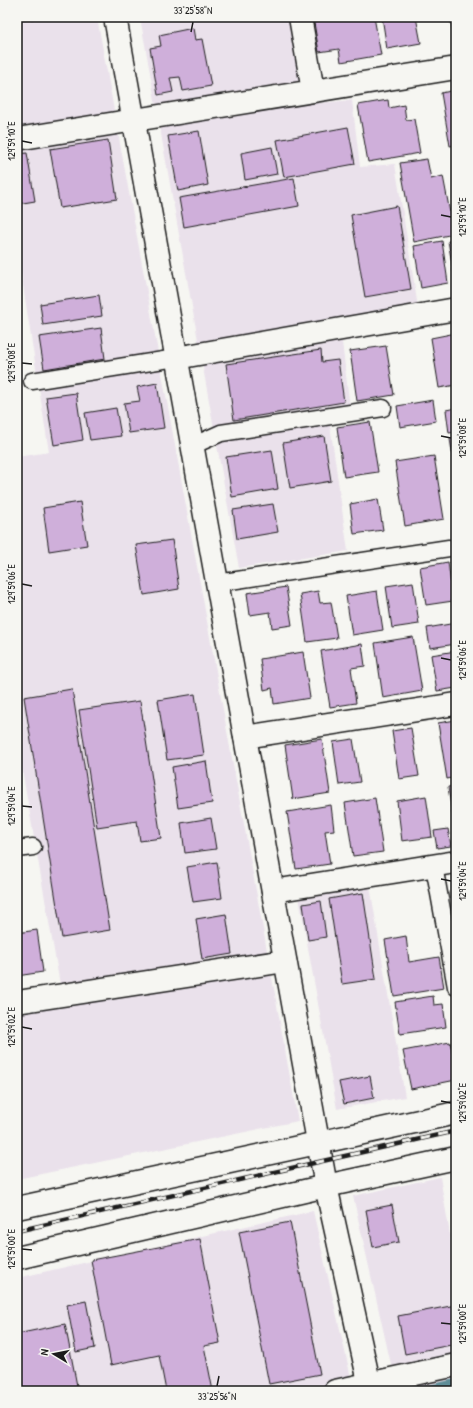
<svg xmlns="http://www.w3.org/2000/svg" width="473" height="1408" viewBox="0 0 473 1408" font-family="'Patrick Hand',sans-serif">
<style>
.built{fill:#eae1eb}
.lines{fill:none;stroke-linecap:round;stroke-linejoin:round}
.stream{stroke:#5f8d97;stroke-width:8}
.building{fill:#cfafda;stroke:#1c1c1c}
.service-casing{stroke:#1c1c1c;stroke-width:19}
.minor-casing{stroke:#1c1c1c;stroke-width:25}
.tertiary-casing{stroke:#1c1c1c;stroke-width:25}
.service{stroke:#f6f6f2;stroke-width:16}
.minor{stroke:#f6f6f2;stroke-width:22}
.tertiary{stroke:#f6f6f2;stroke-width:22}
.rail-casing{stroke:#1c1c1c;stroke-width:4.5}
.rail{stroke:#f6f6f2;stroke-width:3;stroke-dasharray:9;stroke-linecap:butt}
.ticks{fill:none;stroke:#1c1c1c;stroke-width:1.5}
.neatline{fill:none;stroke:#1c1c1c;stroke-width:1.5}
.ticks-label{font-size:10px;text-anchor:middle;fill:#1c1c1c}
</style>
<rect width="100%" height="100%" fill="#f6f6f2"/>
<filter id="ink" filterUnits="userSpaceOnUse"><feTurbulence type="fractalNoise" baseFrequency=".025" numOctaves="2"/><feDisplacementMap in="SourceGraphic" scale="8" xChannelSelector="R" yChannelSelector="G"/><feConvolveMatrix kernelMatrix="1 2 1 2 8 2 1 2 1" color-interpolation-filters="sRGB"/></filter>
<g filter="url(#ink)">
<!-- built -->
<path class="built" d="M 17,17 L 97,17 L 298,1121 L 17,1179 L 17,1014 L 64,1007 L 17,741 L 17,457 L 49,452 L 17,247 Z
M 140,17 L 293,17 L 307,104 L 352,100 L 360,167 L 395,164 L 421,326 L 342,342 L 350,408 L 328,411 L 348,551 L 239,568 Z
M 370,886 L 405,1097 L 337,1109 L 299,898 Z
M 440,1177 L 452,1246 L 456,1246 L 456,1391 L 397,1391 L 353,1196 Z
M 313,1211 L 354,1391 L 17,1391 L 17,1278 Z"/>
<g class="lines">
<!-- stream -->
<path class="stream" d="M 421,1391 L 456,1383"/>
</g>
<!-- building -->
<path class="building" d="M 17,17 L 45,17 L 17,21 Z
M 313,17 L 374,17 L 381,55 L 341,62 L 339,49 L 319,52 Z
M 382,17 L 416,17 L 421,43 L 387,49 Z
M 450,17 L 456,17 L 456,33 L 453,33 Z
M 193,28 L 195,40 L 202,39 L 211,86 L 183,91 L 180,77 L 170,78 L 173,92 L 158,95 L 150,48 L 161,46 L 159,35 Z
M 456,90 L 456,145 L 450,146 L 441,93 Z
M 388,100 L 389,108 L 404,105 L 406,120 L 414,119 L 420,153 L 368,162 L 358,105 Z
M 348,127 L 355,164 L 284,177 L 277,140 Z
M 199,131 L 208,185 L 178,191 L 168,136 Z
M 108,140 L 117,199 L 60,208 L 50,149 Z
M 272,147 L 277,174 L 245,180 L 241,153 Z
M 27,153 L 35,201 L 17,204 L 17,154 Z
M 427,159 L 431,179 L 443,176 L 454,234 L 414,242 L 400,163 Z
M 294,178 L 299,206 L 184,227 L 179,198 Z
M 397,206 L 411,289 L 365,297 L 351,215 Z
M 456,240 L 456,287 L 448,241 Z
M 442,241 L 448,283 L 421,288 L 414,246 Z
M 99,295 L 102,316 L 43,325 L 40,304 Z
M 101,328 L 105,359 L 44,369 L 39,337 Z
M 456,333 L 456,385 L 439,388 L 431,338 Z
M 386,346 L 394,395 L 357,401 L 350,351 Z
M 321,350 L 322,362 L 338,360 L 344,402 L 234,420 L 226,364 Z
M 157,383 L 164,428 L 129,433 L 124,403 L 140,401 L 137,387 Z
M 76,393 L 83,440 L 54,445 L 46,397 Z
M 433,400 L 436,421 L 400,427 L 397,406 Z
M 116,408 L 121,436 L 90,440 L 85,413 Z
M 456,408 L 456,432 L 449,433 L 446,410 Z
M 370,422 L 378,472 L 344,477 L 337,427 Z
M 324,436 L 331,481 L 290,488 L 283,443 Z
M 456,438 L 456,458 L 453,458 L 450,439 Z
M 272,450 L 278,489 L 232,497 L 226,457 Z
M 434,456 L 444,519 L 405,526 L 395,462 Z
M 378,499 L 383,530 L 354,534 L 350,504 Z
M 80,502 L 87,545 L 49,551 L 43,508 Z
M 273,504 L 278,532 L 237,539 L 233,510 Z
M 172,540 L 179,589 L 144,595 L 136,545 Z
M 448,562 L 453,601 L 426,605 L 420,567 Z
M 413,582 L 419,624 L 392,628 L 386,586 Z
M 286,587 L 292,625 L 272,628 L 270,612 L 250,615 L 247,593 Z
M 318,591 L 320,603 L 331,602 L 337,638 L 307,642 L 300,594 Z
M 377,591 L 383,630 L 352,635 L 346,596 Z
M 456,623 L 456,644 L 430,648 L 427,628 Z
M 413,637 L 422,691 L 383,698 L 375,643 Z
M 362,644 L 365,666 L 351,668 L 356,703 L 330,707 L 321,651 Z
M 456,651 L 456,688 L 437,691 L 431,655 Z
M 303,652 L 310,698 L 274,704 L 272,688 L 264,690 L 260,659 Z
M 72,689 L 110,930 L 62,938 L 24,697 Z
M 195,694 L 204,755 L 167,760 L 158,700 Z
M 140,701 L 161,838 L 140,841 L 137,821 L 97,827 L 79,710 Z
M 456,720 L 456,777 L 447,779 L 438,723 Z
M 411,728 L 419,776 L 399,779 L 392,731 Z
M 322,739 L 330,793 L 293,799 L 285,745 Z
M 353,739 L 360,782 L 339,785 L 333,742 Z
M 206,761 L 212,803 L 178,808 L 172,767 Z
M 17,782 L 21,808 L 17,809 Z
M 456,786 L 456,838 L 448,787 Z
M 426,796 L 432,837 L 402,841 L 397,801 Z
M 375,798 L 383,852 L 353,856 L 345,803 Z
M 331,805 L 334,830 L 325,831 L 330,864 L 296,869 L 287,812 Z
M 211,818 L 216,849 L 185,853 L 181,823 Z
M 448,829 L 451,846 L 437,848 L 434,831 Z
M 217,862 L 222,898 L 193,902 L 187,867 Z
M 363,893 L 376,979 L 342,984 L 329,899 Z
M 321,901 L 326,937 L 308,940 L 303,904 Z
M 226,914 L 232,954 L 202,959 L 196,919 Z
M 37,930 L 43,972 L 17,976 L 17,933 Z
M 406,936 L 409,962 L 439,957 L 444,988 L 394,996 L 385,940 Z
M 433,996 L 434,1005 L 443,1004 L 446,1027 L 400,1034 L 395,1002 Z
M 450,1042 L 456,1071 L 456,1080 L 411,1089 L 403,1051 Z
M 370,1076 L 374,1098 L 344,1104 L 339,1082 Z
M 456,1181 L 456,1205 L 452,1182 Z
M 392,1205 L 399,1242 L 373,1247 L 366,1210 Z
M 290,1222 L 320,1374 L 269,1384 L 239,1232 Z
M 200,1239 L 220,1343 L 204,1346 L 213,1391 L 166,1391 L 159,1355 L 111,1365 L 91,1260 Z
M 86,1301 L 95,1348 L 76,1352 L 67,1305 Z
M 456,1305 L 456,1344 L 405,1354 L 398,1316 Z
M 65,1324 L 78,1391 L 17,1391 L 17,1334 Z"/>
<g class="lines">
<defs>
<path id="service" d="M 32,381 L 176,358
M 192,446 L 221,433 L 383,408
M 217,583 L 449,548
M 17,849 L 33,847
M 434,866 L 456,987"/>
<path id="minor" d="M 300,17 L 313,91
M 17,139 L 456,68
M 176,358 L 456,309
M 245,737 L 456,704
M 273,891 L 456,862
M 17,1002 L 285,961
M 17,1208 L 456,1113
M 17,1258 L 326,1186 L 456,1158
M 335,1391 L 456,1365"/>
<path id="tertiary" d="M 115,17 L 326,1186 L 371,1391"/>
</defs>
<!-- service casing -->
<use href="#service" class="service-casing"/>
<!-- minor casing -->
<use href="#minor" class="minor-casing"/>
<!-- tertiary casing -->
<use href="#tertiary" class="tertiary-casing"/>
<!-- service -->
<use href="#service" class="service"/>
<!-- minor -->
<use href="#minor" class="minor"/>
<!-- tertiary -->
<use href="#tertiary" class="tertiary"/>
<defs>
<path id="rail" d="M 17,1231 L 296,1167 L 456,1131"/>
</defs>
<!-- rail casing -->
<use href="#rail" class="rail-casing"/>
<!-- rail -->
<use href="#rail" class="rail"/>
</g>
</g>
<!-- ticks -->
<path class="ticks" d="M 191,32 L 193,22M 22,141 L 32,143M 441,215 L 451,217M 22,363 L 32,364M 441,436 L 451,438M 22,584 L 32,586M 441,658 L 451,660M 22,806 L 32,807M 441,879 L 451,881M 22,1027 L 32,1029M 441,1101 L 451,1103M 22,1249 L 32,1250M 441,1323 L 451,1324M 217,1386 L 219,1376"/>
<!-- margin -->
<rect width="473" height="1408" fill="none" stroke="#f6f6f2" stroke-width="44"/>
<!-- north arrow -->
<g transform="translate(54 1354) rotate(280)" stroke="#f6f6f2" stroke-width="3" paint-order="stroke">
<path d="M0-3L7 15L0 10L-7 15Z" fill="#1c1c1c"/>
<text y="-6" font-size="11" font-weight="bold" text-anchor="middle" fill="#1c1c1c">N</text>
</g>
<rect x="22" y="22" width="429" height="1364" class="neatline"/>
<g class="ticks-label">
<text x="193" y="14">33°25'58"N</text>
<text transform="translate(11 141) rotate(-90)" y="4">129°59'10"E</text>
<text transform="translate(462 217) rotate(-90)" y="4">129°59'10"E</text>
<text transform="translate(11 363) rotate(-90)" y="4">129°59'08"E</text>
<text transform="translate(462 438) rotate(-90)" y="4">129°59'08"E</text>
<text transform="translate(11 584) rotate(-90)" y="4">129°59'06"E</text>
<text transform="translate(462 660) rotate(-90)" y="4">129°59'06"E</text>
<text transform="translate(11 806) rotate(-90)" y="4">129°59'04"E</text>
<text transform="translate(462 881) rotate(-90)" y="4">129°59'04"E</text>
<text transform="translate(11 1027) rotate(-90)" y="4">129°59'02"E</text>
<text transform="translate(462 1103) rotate(-90)" y="4">129°59'02"E</text>
<text transform="translate(11 1249) rotate(-90)" y="4">129°59'00"E</text>
<text transform="translate(462 1324) rotate(-90)" y="4">129°59'00"E</text>
<text x="217" y="1400">33°25'56"N</text>
</g>
</svg>
